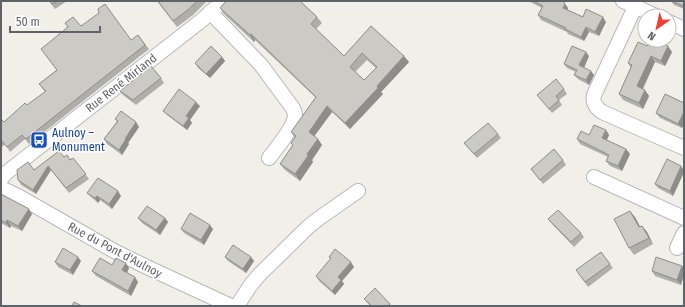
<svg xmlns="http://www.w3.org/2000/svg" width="685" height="307" viewBox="0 0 685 307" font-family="'Fira Sans Condensed',sans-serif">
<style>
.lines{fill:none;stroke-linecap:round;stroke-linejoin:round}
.minor-casing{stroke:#b5b8bc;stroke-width:16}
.minor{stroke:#fff;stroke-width:14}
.wall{fill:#afaea9;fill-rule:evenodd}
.shaded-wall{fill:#8f8d8a}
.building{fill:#cccac5;stroke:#8f8d8a;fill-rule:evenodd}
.labels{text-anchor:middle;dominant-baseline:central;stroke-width:3;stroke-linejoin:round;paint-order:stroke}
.street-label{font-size:12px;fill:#5f6368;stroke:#fff}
.transit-label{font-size:12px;fill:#164399;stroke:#fff;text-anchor:start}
</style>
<rect width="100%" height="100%" fill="#f1efe8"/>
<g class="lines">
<defs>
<path id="minor" d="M 623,1 L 656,16
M 635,7 L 594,95 C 592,102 596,108 602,112 L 684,148
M 210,12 L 261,65 L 292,107 C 294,110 295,113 295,116 C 294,127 276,149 269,158
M 669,22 L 684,29
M 594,177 L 684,218
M 1,179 L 6,173 L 202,20 L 223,1
M 1,188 L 18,196 L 116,252 L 151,269 L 231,306
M 677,248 L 684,233
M 237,306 L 250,286 L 259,275 L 308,227 L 318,219 L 358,191"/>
</defs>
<!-- minor casing -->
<use href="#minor" class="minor-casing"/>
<!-- minor -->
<use href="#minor" class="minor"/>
</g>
<!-- wall -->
<path class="wall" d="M 49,1 L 67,1 L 55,9 Z
M 157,1 L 207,1 L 193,15 L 177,27 Z
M 226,1 L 302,1 L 301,2 L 317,17 L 322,23 L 316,29 L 344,56 L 371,26 L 409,62 L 381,92 L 383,94 L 350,129 L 332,112 L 314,136 L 322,145 L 312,160 L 313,162 L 300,181 L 285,170 L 280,164 L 293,145 L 291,143 L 295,138 L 291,132 L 316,98 L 255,40 L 254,42 L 224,14 L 220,8 ZM 367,60 L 376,68 L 364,80 L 355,72 Z
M 528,1 L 563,1 L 568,8 L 568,10 L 583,17 L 606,22 L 599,36 L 589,32 L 584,41 L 568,34 L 567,32 L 541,20 L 538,15 L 542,8 Z
M 670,1 L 684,1 L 684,9 L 674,5 L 671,1 Z
M 65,23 L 81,26 L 131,40 L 138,35 L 149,49 L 29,144 L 25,139 L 10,152 L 5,144 L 1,148 L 1,119 L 4,122 L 45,92 L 39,84 L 57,70 L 41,49 L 68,27 Z
M 647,46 L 672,52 L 665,66 L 655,62 L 643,89 L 649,96 L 643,109 L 623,100 L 619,94 L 631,68 L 628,63 Z
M 589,56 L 584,68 L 594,75 L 589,85 L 578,79 L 574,75 L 576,72 L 567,68 L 564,64 Z
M 222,57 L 225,61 L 210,78 L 198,68 L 195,63 Z
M 161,78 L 164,83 L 136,105 L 123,95 L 120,91 Z
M 564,89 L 567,94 L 559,100 L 562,105 L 552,113 L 537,95 Z
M 684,103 L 684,123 L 682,128 L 660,118 L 656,113 Z
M 200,106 L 190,120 L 192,123 L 187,130 L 167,115 L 163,111 Z
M 115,119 L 136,122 L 139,127 L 128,143 L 129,144 L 122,155 L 107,144 L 104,139 L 117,121 Z
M 606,130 L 609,135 L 607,140 L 626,149 L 630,154 L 622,171 L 610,166 L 606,161 L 608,157 L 580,144 L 577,139 Z
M 498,134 L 501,138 L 477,158 L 464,143 Z
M 64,157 L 70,160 L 73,158 L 89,179 L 69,193 L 51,170 L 36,194 L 21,185 L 18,180 L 34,170 Z
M 563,160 L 566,165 L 543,184 L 531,169 Z
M 684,170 L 684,172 L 673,196 L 658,188 L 655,184 Z
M 87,193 L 121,196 L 112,209 L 100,200 L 98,203 L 91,197 Z
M 1,194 L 32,214 L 22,231 L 11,226 L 10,228 L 1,223 Z
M 635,217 L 640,227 L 642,226 L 647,232 L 653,244 L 634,255 L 629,248 Z
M 138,218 L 165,218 L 168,222 L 160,235 L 142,223 Z
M 548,219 L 581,233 L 584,237 L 574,247 L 552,224 Z
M 181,229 L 213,229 L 204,245 L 184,233 Z
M 601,252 L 613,268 L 588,287 L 576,270 Z
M 225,257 L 251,257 L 254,261 L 246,273 L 228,261 Z
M 329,257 L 354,267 L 342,281 L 344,284 L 335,295 L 319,281 L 316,276 L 331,259 Z
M 81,261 L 73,275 L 58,267 L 55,262 Z
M 112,265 L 129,268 L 127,273 L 138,282 L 131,296 L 96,276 L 92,271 Z
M 682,266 L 681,285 L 655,276 L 652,271 Z
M 364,299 L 390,304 L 391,306 L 370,306 Z"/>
<!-- shaded-wall -->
<path class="shaded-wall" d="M 565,4 L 568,8 L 566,13 L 563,8 Z
M 603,17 L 606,22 L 599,36 L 595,32 Z
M 586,27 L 589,32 L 584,41 L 581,37 Z
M 251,34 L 255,40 L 254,42 L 250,35 Z
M 668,46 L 672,52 L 665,66 L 661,61 Z
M 586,52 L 589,56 L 583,70 L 579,65 Z
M 404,56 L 409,62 L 381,92 L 383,94 L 350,129 L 345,123 L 377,86 Z
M 651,56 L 655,62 L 641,92 L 637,86 Z
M 222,57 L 225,61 L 210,78 L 206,74 Z
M 591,71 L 594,75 L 589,85 L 586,80 Z
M 645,90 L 649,96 L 643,109 L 639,103 Z
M 196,102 L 200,106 L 190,120 L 192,123 L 187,130 L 183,126 L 186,116 Z
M 327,106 L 332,112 L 313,138 L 309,132 Z
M 684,112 L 684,123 L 682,128 L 678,124 Z
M 136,122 L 139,127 L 128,143 L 129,144 L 122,155 L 119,150 L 125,139 Z
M 606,130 L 609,135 L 605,143 L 602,138 Z
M 318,139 L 322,145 L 312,160 L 313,162 L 300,181 L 295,174 L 307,154 Z
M 626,149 L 630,154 L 622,171 L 618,166 Z
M 48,166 L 51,170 L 36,194 L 33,190 Z
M 681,166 L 684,170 L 684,172 L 673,196 L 670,191 Z
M 118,191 L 121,196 L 112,209 L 109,204 Z
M 97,196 L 100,200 L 98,203 L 95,198 Z
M 29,209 L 32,214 L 22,231 L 18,226 Z
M 630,211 L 635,217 L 644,234 L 639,227 Z
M 165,218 L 168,222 L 160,235 L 156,230 Z
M 7,220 L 11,226 L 10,228 L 6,223 Z
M 210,225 L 213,229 L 204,245 L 201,240 Z
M 642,226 L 647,232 L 653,244 L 649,238 Z
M 78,257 L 81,261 L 73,275 L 70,270 Z
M 251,257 L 254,261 L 246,273 L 243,269 Z
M 351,262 L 354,267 L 342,281 L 344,284 L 335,295 L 332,291 L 338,277 Z
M 126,263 L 129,268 L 126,275 L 122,270 Z
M 682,266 L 684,268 L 684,275 L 681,285 L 677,280 Z
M 135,277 L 138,282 L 131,296 L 128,291 Z"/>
<!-- building -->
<path class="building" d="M 50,1 L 57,1 L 52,4 Z
M 158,1 L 197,1 L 189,9 L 173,21 Z
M 226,1 L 300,1 L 317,17 L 311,24 L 344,56 L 371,26 L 404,56 L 377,86 L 378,88 L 345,123 L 327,106 L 309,132 L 318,139 L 307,154 L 308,156 L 295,174 L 280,164 L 293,145 L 291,143 L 296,136 L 291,132 L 316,97 L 251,34 L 250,35 L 220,8 ZM 362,53 L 377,67 L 364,80 L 350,67 Z
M 534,1 L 563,1 L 565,4 L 563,8 L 583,17 L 586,9 L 603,17 L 595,32 L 586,27 L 581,37 L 565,29 L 566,28 L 538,15 L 543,6 Z
M 671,1 L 684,1 L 684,6 Z
M 105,4 L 131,40 L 138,35 L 145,45 L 26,139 L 22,135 L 7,147 L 1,140 L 1,119 L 4,122 L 25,103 L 27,105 L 46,91 L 39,84 L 57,70 L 41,49 L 68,27 L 65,23 L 73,17 L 81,26 L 99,13 L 98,9 Z
M 651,40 L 655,40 L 668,46 L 661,61 L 651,56 L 637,86 L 645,90 L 639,103 L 619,94 L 632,65 L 628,63 L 638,42 L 647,46 Z
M 211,46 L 222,57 L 206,74 L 195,63 Z
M 572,46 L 586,52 L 579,65 L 591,71 L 586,80 L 574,75 L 577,70 L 564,64 Z
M 151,66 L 161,78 L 133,100 L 120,91 Z
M 556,79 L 564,89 L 556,96 L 559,100 L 549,109 L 537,95 Z
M 179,89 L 196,102 L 186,116 L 189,118 L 183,126 L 163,111 Z
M 665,94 L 684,103 L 684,112 L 678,124 L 656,113 Z
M 121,111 L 136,122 L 125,139 L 126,139 L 119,150 L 104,139 L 118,121 L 115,119 Z
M 488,123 L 498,134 L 474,154 L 464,143 Z
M 594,125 L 606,130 L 602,138 L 626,149 L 618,166 L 606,161 L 609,155 L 577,139 L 581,131 L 589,135 Z
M 554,149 L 563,160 L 540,180 L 531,169 Z
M 59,151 L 64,157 L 67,155 L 70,160 L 73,158 L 86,174 L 66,188 L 48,166 L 33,190 L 18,180 L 17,170 L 28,162 L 34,170 Z
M 667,159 L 681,166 L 670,191 L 655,184 Z
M 98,178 L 118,191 L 109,204 L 97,196 L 95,198 L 87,193 Z
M 1,194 L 29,209 L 18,226 L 7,220 L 6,223 L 1,220 Z
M 147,206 L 165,218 L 156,230 L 138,218 Z
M 558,210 L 581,233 L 571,242 L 548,219 Z
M 630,211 L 639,227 L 642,226 L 649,238 L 629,248 L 614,219 Z
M 190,213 L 210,225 L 201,240 L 181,229 Z
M 233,245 L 251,257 L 243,269 L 225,257 Z
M 63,248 L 78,257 L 70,270 L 55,262 Z
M 335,249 L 351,262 L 338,277 L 341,280 L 332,291 L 316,276 L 331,258 L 329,257 Z
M 601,252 L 610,264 L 585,282 L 576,270 Z
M 656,257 L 682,266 L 677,280 L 652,271 Z
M 100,258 L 112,265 L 116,258 L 126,263 L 122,270 L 135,277 L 128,291 L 92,271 Z
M 375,288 L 390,304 L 388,306 L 372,306 L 364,299 Z
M 74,302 L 82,306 L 72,306 Z"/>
<!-- icons -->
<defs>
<symbol id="bus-square" viewBox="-11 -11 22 22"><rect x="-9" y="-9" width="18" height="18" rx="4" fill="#1a4fb4" stroke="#fff"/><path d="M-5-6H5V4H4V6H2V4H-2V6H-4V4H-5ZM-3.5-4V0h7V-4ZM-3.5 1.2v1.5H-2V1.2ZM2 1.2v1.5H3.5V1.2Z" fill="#fff"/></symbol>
</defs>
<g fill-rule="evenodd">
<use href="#bus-square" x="29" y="130" width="20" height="20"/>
</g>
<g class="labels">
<!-- street labels -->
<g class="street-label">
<text transform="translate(121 83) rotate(-38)">Rue René Mirland</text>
<text transform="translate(115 250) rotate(28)">Rue du Pont d'Aulnoy</text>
</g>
<!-- transit labels -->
<g class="transit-label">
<text x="52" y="133">Aulnoy –<tspan x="52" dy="14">Monument</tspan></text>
</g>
</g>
<!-- border -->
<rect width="685" height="307" fill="none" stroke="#5f6368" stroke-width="4"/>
<!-- north arrow -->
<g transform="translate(657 28) rotate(214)"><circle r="19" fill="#ffffff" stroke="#bfc1c3"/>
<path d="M0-3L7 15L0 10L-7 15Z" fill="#ea4335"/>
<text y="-6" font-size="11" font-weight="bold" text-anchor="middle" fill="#5f6368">N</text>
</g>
<!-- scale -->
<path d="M10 26v6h90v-6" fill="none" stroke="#5f6368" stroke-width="2"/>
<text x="16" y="26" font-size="12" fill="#5f6368" stroke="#ffffff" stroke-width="3" paint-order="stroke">50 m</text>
</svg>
